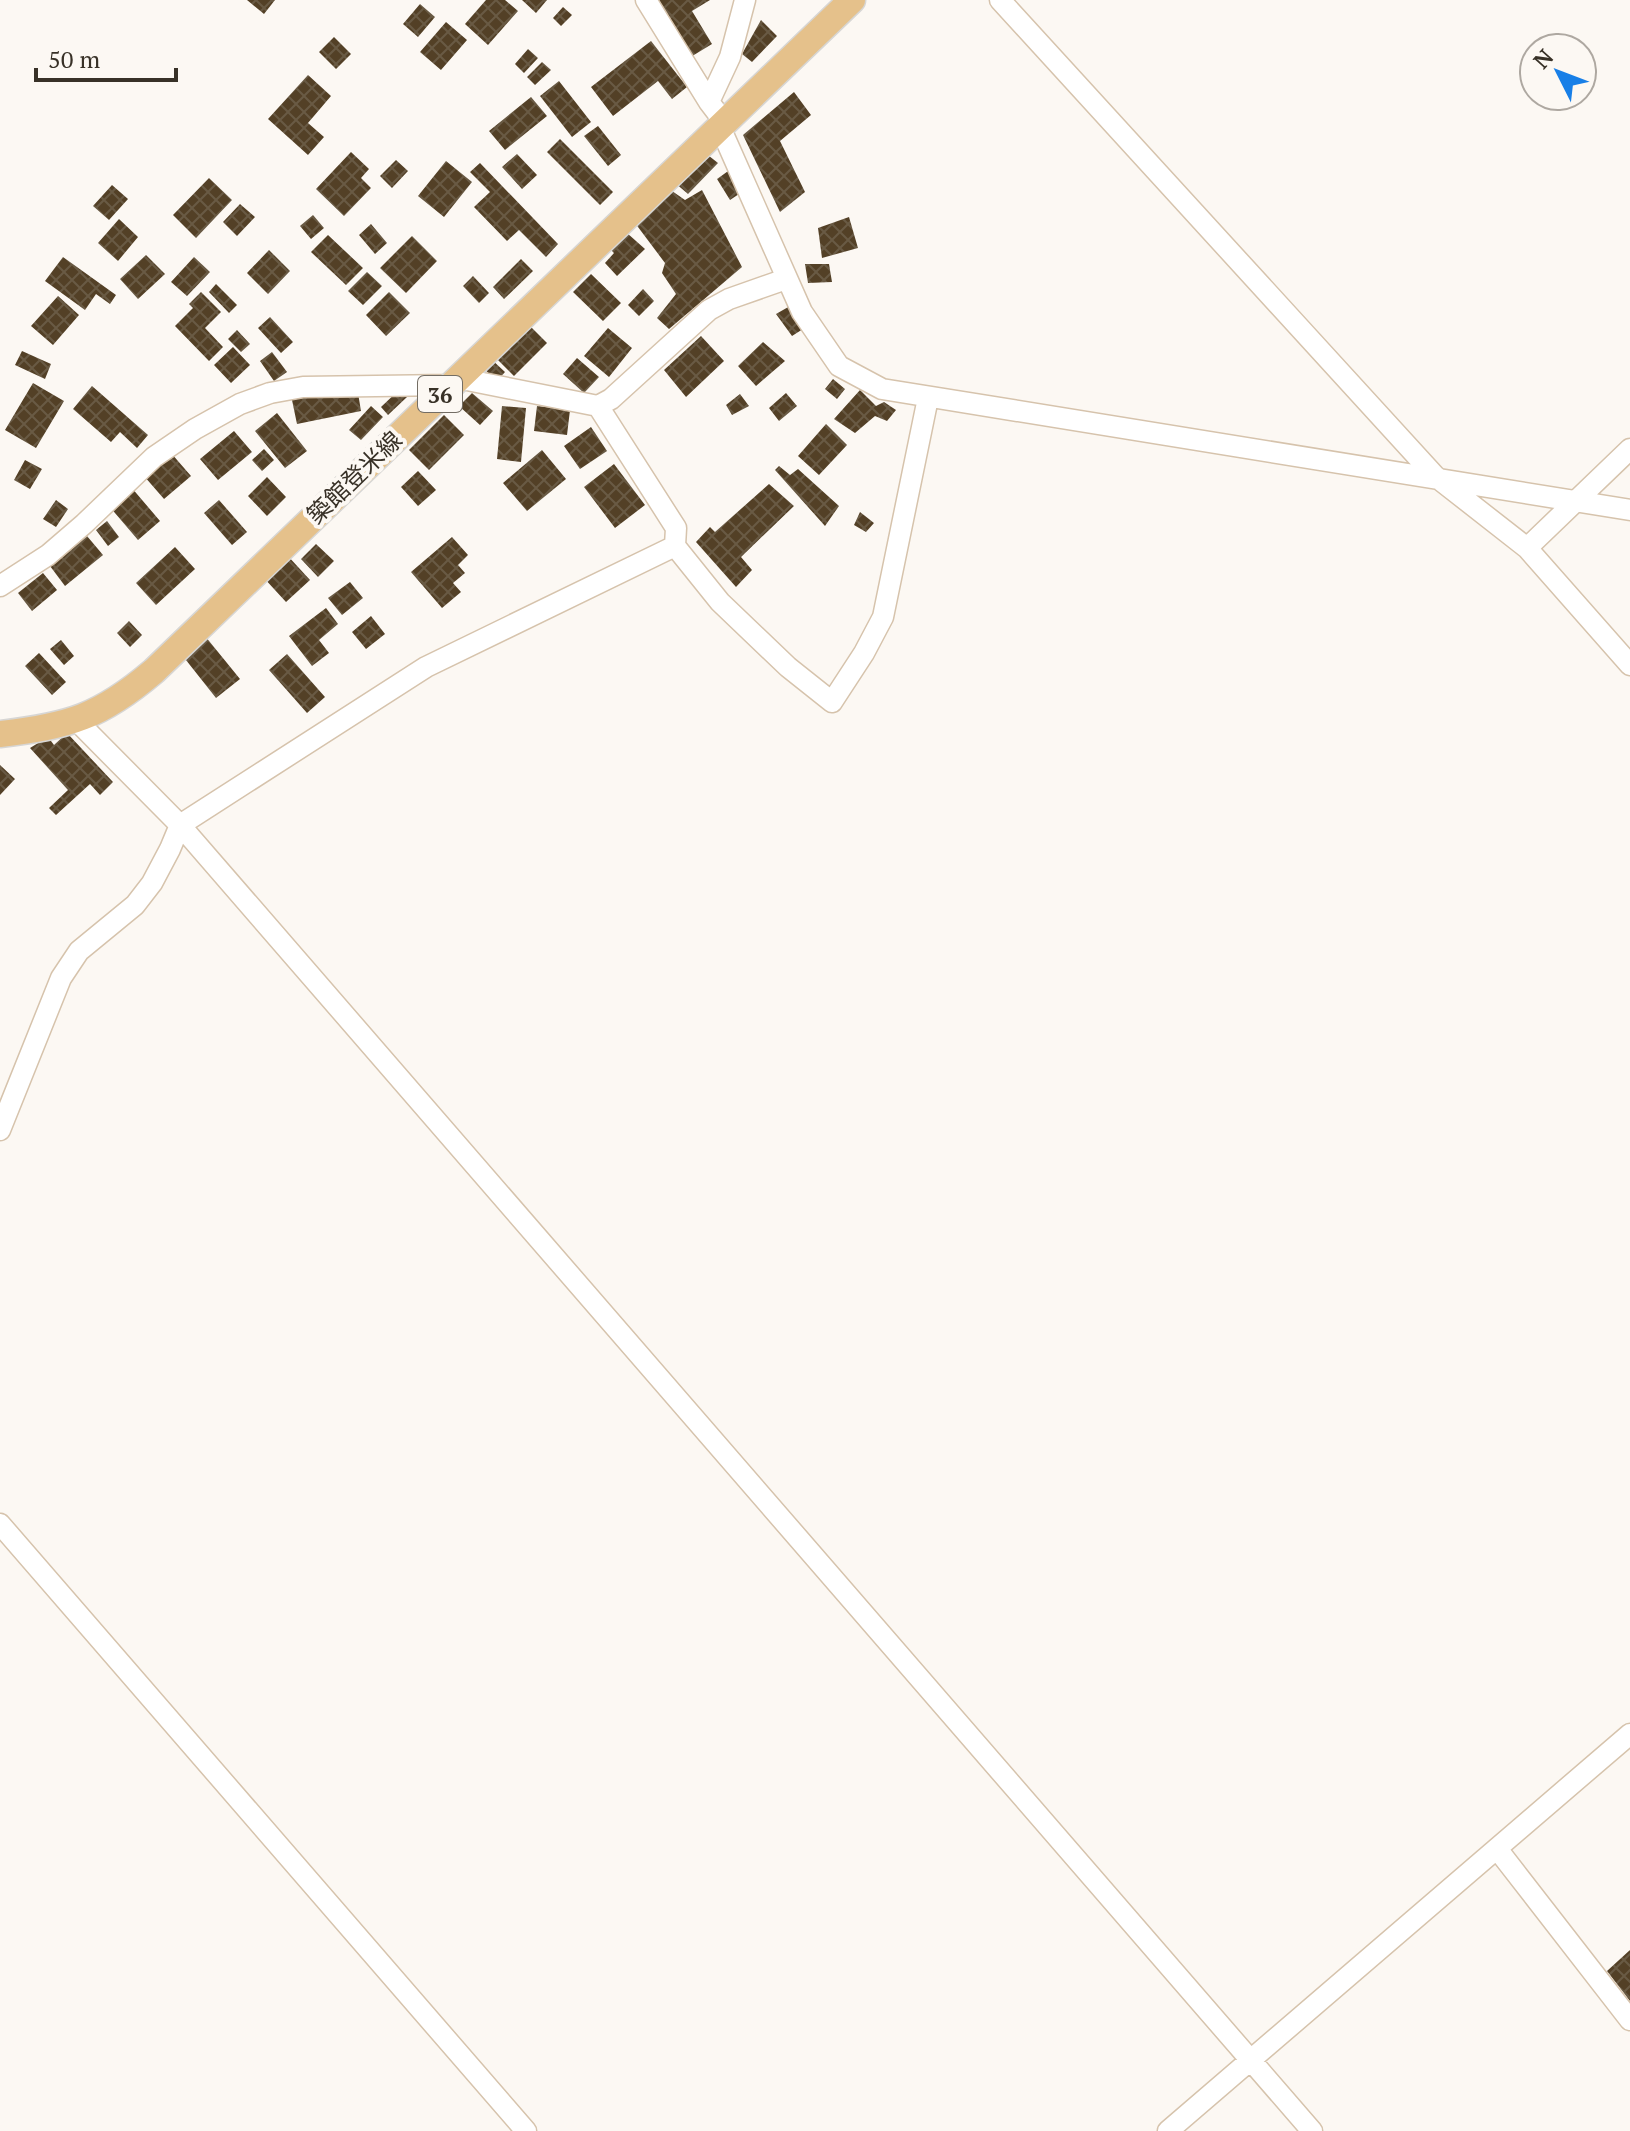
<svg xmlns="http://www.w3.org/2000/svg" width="1630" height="2131" viewBox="0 0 1630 2131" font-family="'PT Serif','Noto Sans JP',serif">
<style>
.building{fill:url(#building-cross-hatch)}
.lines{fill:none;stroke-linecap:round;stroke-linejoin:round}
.minor-casing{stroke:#d6c3ac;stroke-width:23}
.major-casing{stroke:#d7d6d4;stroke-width:29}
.minor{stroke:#fff;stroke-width:20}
.major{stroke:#e5c18b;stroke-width:26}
.labels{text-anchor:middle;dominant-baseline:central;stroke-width:8;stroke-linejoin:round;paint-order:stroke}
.shield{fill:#fcf8f3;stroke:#736d64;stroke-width:2}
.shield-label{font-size:22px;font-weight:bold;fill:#383127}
.street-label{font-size:24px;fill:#383127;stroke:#fcf8f3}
</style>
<defs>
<pattern id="building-cross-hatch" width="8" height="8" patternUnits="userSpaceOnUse" patternTransform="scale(2)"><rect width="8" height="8" fill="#534026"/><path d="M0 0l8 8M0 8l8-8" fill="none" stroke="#695a44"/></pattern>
</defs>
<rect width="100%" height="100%" fill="#fcf8f3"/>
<!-- building -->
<path class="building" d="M 247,0 L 275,0 L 264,14 Z
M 486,0 L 505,0 L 518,11 L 488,45 L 465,24 Z
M 522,0 L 547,0 L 536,13 Z
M 654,0 L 710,0 L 692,11 L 712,44 L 689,58 Z
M 420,4 L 435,17 L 418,37 L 403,24 Z
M 563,7 L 572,15 L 561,26 L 553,18 Z
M 761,20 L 777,36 L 752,62 L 742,54 Z
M 446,22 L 467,40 L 441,70 L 420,52 Z
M 334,37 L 351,54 L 336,69 L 319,52 Z
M 651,41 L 687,87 L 672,99 L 658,81 L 613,116 L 591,87 Z
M 528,49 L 538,58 L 524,73 L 515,64 Z
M 542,62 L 551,70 L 535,85 L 527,77 Z
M 308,75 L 331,96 L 308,123 L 324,137 L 308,155 L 268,119 Z
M 559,81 L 591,122 L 572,137 L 540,96 Z
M 794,92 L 811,115 L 780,141 L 805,192 L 780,212 L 743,135 Z
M 531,97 L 547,116 L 505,150 L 489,131 Z
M 598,126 L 621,155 L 608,166 L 584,136 Z
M 560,139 L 613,192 L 600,205 L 547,152 Z
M 351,152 L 369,169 L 361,178 L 371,188 L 344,216 L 316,189 Z
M 704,152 L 718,163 L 688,194 L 674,182 Z
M 517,154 L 537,175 L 522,189 L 502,167 Z
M 396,160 L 408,171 L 392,188 L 380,176 Z
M 446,161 L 472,182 L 444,217 L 418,196 Z
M 480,163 L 558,244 L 546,257 L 519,230 L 507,241 L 474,207 L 490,192 L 470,172 Z
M 731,169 L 742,192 L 730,200 L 717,179 Z
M 209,178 L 232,200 L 196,238 L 173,215 Z
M 112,185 L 128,199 L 109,220 L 93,206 Z
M 702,190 L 742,267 L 669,329 L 657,318 L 676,294 L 662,273 L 665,263 L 632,219 L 656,199 L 672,191 L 685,200 Z
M 240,204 L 255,217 L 237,236 L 223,222 Z
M 313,215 L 324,228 L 311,239 L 300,226 Z
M 849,217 L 858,248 L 822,258 L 818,228 Z
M 119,219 L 138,237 L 118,261 L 98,243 Z
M 371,224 L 387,243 L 375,254 L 359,235 Z
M 627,233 L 645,249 L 617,276 L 605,263 L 614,253 L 609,248 Z
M 328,235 L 363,268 L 346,285 L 311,252 Z
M 412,236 L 437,261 L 406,293 L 380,268 Z
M 269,250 L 290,271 L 268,294 L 247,273 Z
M 146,255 L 165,274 L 138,299 L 120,279 Z
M 63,257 L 116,295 L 110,304 L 96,294 L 85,310 L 45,281 Z
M 194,257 L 210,272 L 187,296 L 171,282 Z
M 521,259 L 533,271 L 504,299 L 493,287 Z
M 805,264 L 829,264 L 832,282 L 808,283 Z
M 367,272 L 382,286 L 363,305 L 348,291 Z
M 591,274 L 621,303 L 603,321 L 573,292 Z
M 473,276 L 489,293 L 479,303 L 463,286 Z
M 216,284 L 237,305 L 229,313 L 209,292 Z
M 643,289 L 654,301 L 639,316 L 628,305 Z
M 201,292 L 221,312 L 205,328 L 223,347 L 209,361 L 175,326 L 193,308 L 189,304 Z
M 389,292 L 410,313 L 386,336 L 366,315 Z
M 58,296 L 79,315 L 53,345 L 31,326 Z
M 790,306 L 803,329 L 792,336 L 776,314 Z
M 270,317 L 293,342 L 281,353 L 258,328 Z
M 528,324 L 547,343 L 514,376 L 495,357 Z
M 608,328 L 632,348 L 609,377 L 584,356 Z
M 237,330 L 250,344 L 241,352 L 228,339 Z
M 701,336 L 724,361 L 686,397 L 664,370 Z
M 763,342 L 785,361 L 756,386 L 738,366 Z
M 233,347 L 250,365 L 231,383 L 214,365 Z
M 22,351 L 51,364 L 45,379 L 15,365 Z
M 272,352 L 287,372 L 274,381 L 260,361 Z
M 490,358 L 505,372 L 497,381 L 482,367 Z
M 577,358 L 599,377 L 584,393 L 563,374 Z
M 833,379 L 845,389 L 837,399 L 825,389 Z
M 33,383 L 64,401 L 36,448 L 5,430 Z
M 92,386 L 148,435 L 137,448 L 120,432 L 111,442 L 73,409 Z
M 357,387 L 361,411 L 297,424 L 292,400 Z
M 400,389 L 407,397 L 388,415 L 381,407 Z
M 860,390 L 876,406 L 884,402 L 896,410 L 887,421 L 875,416 L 855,433 L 834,419 Z
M 472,393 L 493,411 L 480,425 L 459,406 Z
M 786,393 L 797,406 L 779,421 L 769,408 Z
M 740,394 L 749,406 L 732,415 L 726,405 Z
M 371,406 L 383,417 L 361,440 L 349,430 Z
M 502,406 L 526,408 L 521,462 L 497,459 Z
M 537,406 L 570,410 L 567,435 L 534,431 Z
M 277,413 L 307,451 L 285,468 L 255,431 Z
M 444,415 L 464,435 L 429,470 L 409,450 Z
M 826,424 L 847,445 L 819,475 L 798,456 Z
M 591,427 L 607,451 L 580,469 L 564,446 Z
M 234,431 L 252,452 L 218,480 L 200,459 Z
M 264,449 L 274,460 L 262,471 L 252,460 Z
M 542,450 L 566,479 L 527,511 L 503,483 Z
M 171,453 L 191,476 L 164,499 L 144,476 Z
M 25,460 L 42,469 L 30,489 L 14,480 Z
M 614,464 L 645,505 L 615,528 L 584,487 Z
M 779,466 L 790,475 L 798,469 L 839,506 L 825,526 L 775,470 Z
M 418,471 L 436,490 L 418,506 L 401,487 Z
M 267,477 L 286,497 L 267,516 L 248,496 Z
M 769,484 L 794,506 L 741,557 L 752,570 L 736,587 L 696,542 L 710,527 L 715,532 Z
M 131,487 L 160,521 L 138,540 L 109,506 Z
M 56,500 L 68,509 L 56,527 L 43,519 Z
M 219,500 L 247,532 L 232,545 L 204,513 Z
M 860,512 L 874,523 L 866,532 L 854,525 Z
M 107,521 L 119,537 L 108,546 L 96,530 Z
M 87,536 L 103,555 L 65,586 L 50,566 Z
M 452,537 L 468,555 L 458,565 L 465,573 L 453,583 L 461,592 L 442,608 L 411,572 Z
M 316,544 L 334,561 L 318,577 L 301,559 Z
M 175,547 L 195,569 L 156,605 L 136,583 Z
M 287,555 L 310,580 L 286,602 L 263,577 Z
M 43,573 L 57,590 L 32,611 L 18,593 Z
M 350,582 L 363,598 L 342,615 L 328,598 Z
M 326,608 L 338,624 L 319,640 L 329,653 L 312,666 L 289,636 Z
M 371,616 L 385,634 L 366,649 L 352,632 Z
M 129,621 L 142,635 L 130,647 L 117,633 Z
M 205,636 L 240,679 L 216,698 L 182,655 Z
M 61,640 L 74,656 L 64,665 L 50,649 Z
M 39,653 L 66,682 L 52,695 L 25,666 Z
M 287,654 L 325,697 L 307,713 L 269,670 Z
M 67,733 L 113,782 L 100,795 L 90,784 L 56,815 L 49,808 L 68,790 L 30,748 L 48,737 L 54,745 Z
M 0,765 L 15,779 L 0,795 Z
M 1630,1950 L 1630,2001 L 1607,1971 Z"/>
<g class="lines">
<defs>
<path id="minor" d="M 646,0 L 709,102 L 725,123
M 1000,0 L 1435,476 L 1527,548 L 1630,665
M 709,102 L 730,57 L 745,0
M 720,127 L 802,312 L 839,366 L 882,389 L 1630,510
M 457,378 L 598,406 L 676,528 L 675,546
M 598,406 L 611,399 L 709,310 L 729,299 L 786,279
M 1527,548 L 1630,449
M 0,586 L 48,555 L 84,524 L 154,457 L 195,429 L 240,404 L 270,393 L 303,387 L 449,385
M 77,721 L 180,825 L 1312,2131
M 0,1130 L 61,978 L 79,951 L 135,905 L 152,883 L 170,849 L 180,825 L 426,667 L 675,546 L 720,602 L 788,667 L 832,702 L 864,653 L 883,617 L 928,398
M 0,1524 L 526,2131
M 1498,1850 L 1630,2020
M 1168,2131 L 1630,1734"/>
<path id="major" d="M 0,734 C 69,726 100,717 154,671 L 852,0"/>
</defs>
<!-- minor casing -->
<use href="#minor" class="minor-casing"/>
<!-- major casing -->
<use href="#major" class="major-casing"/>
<!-- minor -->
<use href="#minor" class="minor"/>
<!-- major -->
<use href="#major" class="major"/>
</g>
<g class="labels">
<!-- shield labels -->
<rect class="shield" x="418" y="376" width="44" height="36" rx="6"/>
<g class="shield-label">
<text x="440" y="394">36</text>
</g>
<!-- street labels -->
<g class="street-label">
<text transform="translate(354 477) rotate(-44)">築館登米線</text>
</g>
</g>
<!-- north arrow -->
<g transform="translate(1558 72) rotate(312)"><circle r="38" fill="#fcf8f3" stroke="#aea8a1" stroke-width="2"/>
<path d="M0-6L14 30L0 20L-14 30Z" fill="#187fe7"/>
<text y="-12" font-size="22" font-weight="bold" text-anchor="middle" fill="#383127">N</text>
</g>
<!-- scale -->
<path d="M36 68v12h140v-12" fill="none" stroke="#383127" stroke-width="4"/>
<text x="48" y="68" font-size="24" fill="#383127" stroke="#fcf8f3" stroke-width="6" paint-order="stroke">50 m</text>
</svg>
